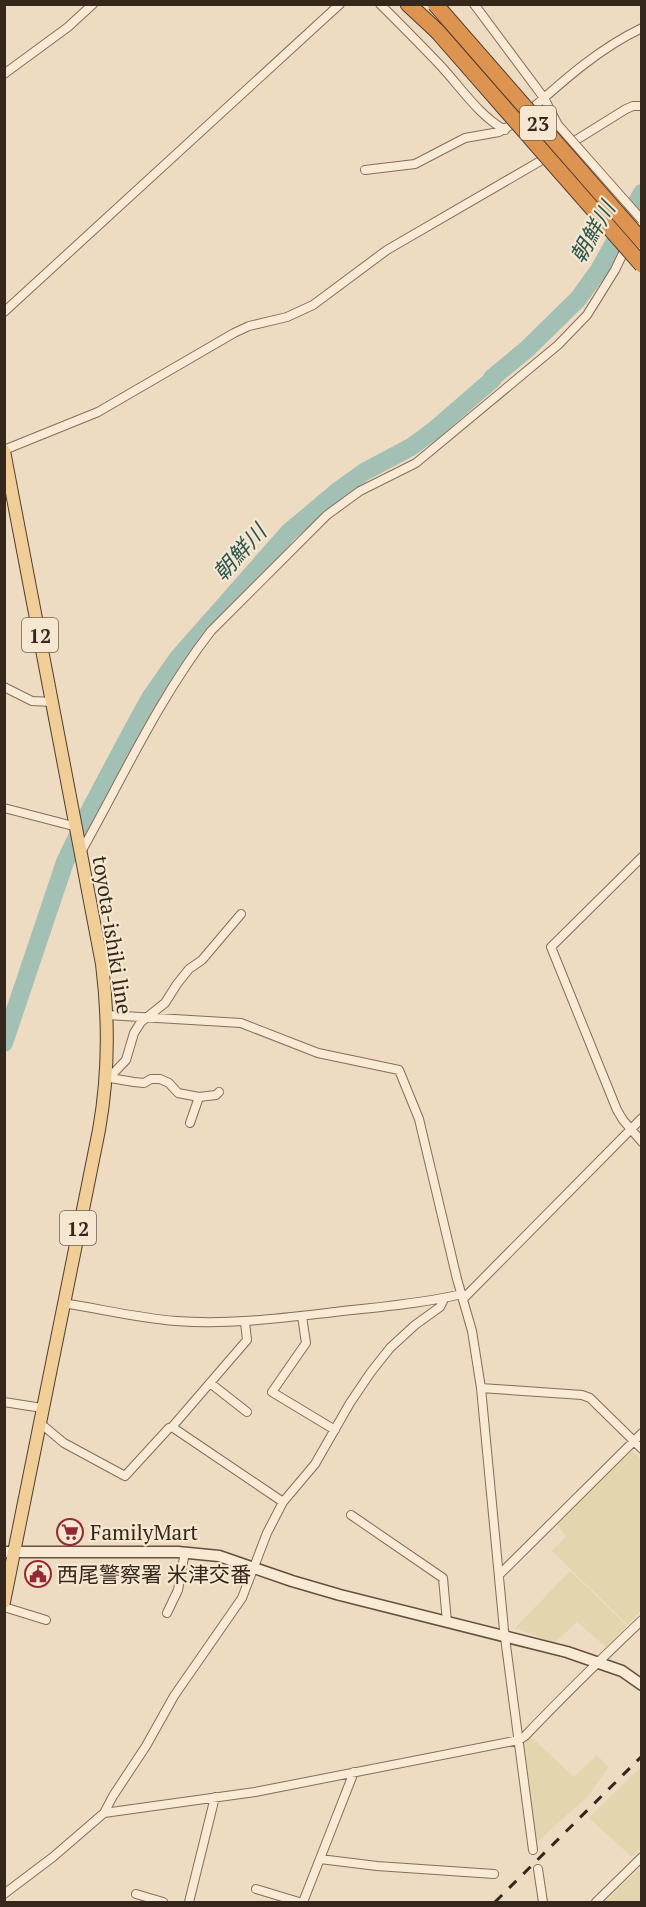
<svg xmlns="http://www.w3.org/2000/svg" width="646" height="1907" viewBox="0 0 646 1907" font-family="'PT Serif','Noto Sans JP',serif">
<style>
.farmland{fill:#e3d6ae}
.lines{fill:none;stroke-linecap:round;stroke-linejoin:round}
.river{stroke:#a3c0b5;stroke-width:18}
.street-casing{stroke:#876d59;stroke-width:10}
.secondary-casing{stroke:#684e3c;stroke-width:13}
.primary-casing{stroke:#543c2d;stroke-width:14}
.highway-casing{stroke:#543c2d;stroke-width:17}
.street{stroke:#f8ead4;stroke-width:8}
.secondary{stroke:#f8ead4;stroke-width:10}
.primary{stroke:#f1ce98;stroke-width:12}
.highway{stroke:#dd9451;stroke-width:15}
.rail{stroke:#36271d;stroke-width:3;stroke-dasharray:10 10;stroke-linecap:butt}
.street-bridge-casing{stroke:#876d59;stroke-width:10;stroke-linecap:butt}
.highway-bridge-casing{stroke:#543c2d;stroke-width:17;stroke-linecap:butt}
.street-bridge{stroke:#f8ead4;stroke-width:8}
.highway-bridge{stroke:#dd9451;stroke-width:15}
.labels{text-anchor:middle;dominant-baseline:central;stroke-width:4.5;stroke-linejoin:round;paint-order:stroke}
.shield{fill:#f5e7d0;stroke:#6f6153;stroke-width:1.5}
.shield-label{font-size:20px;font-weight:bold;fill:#36271d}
.street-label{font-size:21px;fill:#36271d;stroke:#f5e7d0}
.poi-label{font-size:21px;fill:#36271d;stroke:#f5e7d0;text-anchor:start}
.water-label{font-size:22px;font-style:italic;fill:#2c5650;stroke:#f5e7d0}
</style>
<rect width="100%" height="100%" fill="#eddcc1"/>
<!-- farmland -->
<path class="farmland" d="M 631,1449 L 641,1459 L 641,1611 L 628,1625 L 552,1551 L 566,1536 L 556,1523 Z
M 570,1571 L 627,1626 L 606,1647 L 577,1622 L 554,1643 L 515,1628 Z
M 531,1737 L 574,1777 L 597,1755 L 609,1767 L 589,1795 L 537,1842 L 523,1745 Z
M 641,1767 L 641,1848 L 632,1857 L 589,1818 Z
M 638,1870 L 641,1873 L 641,1902 L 604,1902 Z"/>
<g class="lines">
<!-- river -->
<path class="river" d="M 4,1043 L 65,862 L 92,806 L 134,727 L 150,698 L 178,658 L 289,532 L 339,490 L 364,472 L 411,447 L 433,431 L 493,379 L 492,378 L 527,349 L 578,299 L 599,270 L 642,193"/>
<defs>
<path id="street" d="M 380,4 C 400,24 420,44 439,64 C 460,86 478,115 505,130
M 474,4 L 544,98 L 558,125
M 4,74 L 68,27 L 93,4
M 527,113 C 563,81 598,49 642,28
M 560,150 L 626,109 L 633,106 L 642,106
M 365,170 L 415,164 L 465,138 L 499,132 L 518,121
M 4,312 L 340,4
M 4,450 L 98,412 L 234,333 L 249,326 L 287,317 L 313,305 L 387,250 L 549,156
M 4,687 L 32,701 L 53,702
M 4,808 L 77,827
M 81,852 C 122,779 159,698 211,631 L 327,515 L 360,491 L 416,463 L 558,345 L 587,315 L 615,270 L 626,247
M 642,857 L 551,947 L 617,1110 L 623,1120 L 642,1142
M 107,1015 L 241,1023 L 318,1053 L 399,1070 L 419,1119 L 457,1279 L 472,1331 L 481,1388 L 504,1630 L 533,1850
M 110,1078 L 134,1082 L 144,1083 L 151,1079 L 160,1079 L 169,1083 L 178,1093 L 199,1097 L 190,1123
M 106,1081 L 126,1060 L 134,1033 L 141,1022 L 165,1003 L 177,984 L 189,969 L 202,960 L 241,914
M 199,1097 L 216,1095 L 219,1092
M 463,1299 L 642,1118
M 63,1303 C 101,1309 138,1318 176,1321 C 230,1325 282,1318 335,1312 C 377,1307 420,1304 462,1294
M 302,1316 L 306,1343 L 272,1392 L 335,1430
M 245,1322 L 247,1340 L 172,1427 L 283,1502
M 210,1383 L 247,1412
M 481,1388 L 582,1395 L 590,1398 L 642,1449
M 4,1402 L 42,1408
M 40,1423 L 64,1443 L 125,1476 L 169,1428 L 172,1427
M 351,1515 L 443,1578 L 447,1622
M 499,1575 L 642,1433
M 4,1607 L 46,1620
M 167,1613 L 178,1590 L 185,1552
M 104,1813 L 255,1792 L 519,1740 L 525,1736 C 563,1696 602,1658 642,1620
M 320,1859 L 377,1866 L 494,1874
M 538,1869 L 543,1902
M 256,1889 L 299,1902
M 4,1894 L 53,1857 L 104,1813 L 113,1796 L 146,1746 L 174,1696 L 242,1598 L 267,1533 L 283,1502 L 315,1464 L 350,1403 L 371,1372 L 390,1348 L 415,1325 L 440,1307 L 444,1299
M 136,1894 L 163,1902
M 189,1902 L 215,1797
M 303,1902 L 354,1772
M 596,1902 L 642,1857"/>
<path id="secondary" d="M 4,1552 L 178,1552 L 219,1556 L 292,1581 L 340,1595 L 567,1652 L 622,1671 L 642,1685"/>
<path id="primary" d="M 4,451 L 102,964 C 109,1020 109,1074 99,1130 L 4,1602"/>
<path id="highway" d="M 408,4 L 437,31"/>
</defs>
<!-- street casing -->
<use href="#street" class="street-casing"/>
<!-- secondary casing -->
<use href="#secondary" class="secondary-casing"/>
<!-- primary casing -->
<use href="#primary" class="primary-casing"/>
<!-- highway casing -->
<use href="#highway" class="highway-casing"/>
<!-- street -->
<use href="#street" class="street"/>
<!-- secondary -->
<use href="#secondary" class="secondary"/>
<!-- primary -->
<use href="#primary" class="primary"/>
<!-- highway -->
<use href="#highway" class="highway"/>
<!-- rail -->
<path class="rail" d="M 495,1902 L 642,1756"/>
<defs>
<path id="street-bridge" d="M 558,125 L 642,220"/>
<path id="highway-bridge" d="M 435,4 L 642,241
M 437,31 L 642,265"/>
</defs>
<!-- street-bridge casing -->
<use href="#street-bridge" class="street-bridge-casing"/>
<!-- highway-bridge casing -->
<use href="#highway-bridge" class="highway-bridge-casing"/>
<!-- street-bridge -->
<use href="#street-bridge" class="street-bridge"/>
<!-- highway-bridge -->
<use href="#highway-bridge" class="highway-bridge"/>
</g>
<!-- icons -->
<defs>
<symbol id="supermarket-ring" viewBox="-11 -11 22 22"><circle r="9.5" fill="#f5e7d0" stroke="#952933" stroke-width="1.5"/><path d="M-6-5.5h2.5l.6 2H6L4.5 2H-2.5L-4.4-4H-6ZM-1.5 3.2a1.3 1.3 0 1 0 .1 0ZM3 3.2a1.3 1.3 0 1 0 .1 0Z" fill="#952933"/></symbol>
<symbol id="civic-ring" viewBox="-11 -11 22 22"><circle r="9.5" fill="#f5e7d0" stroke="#952933" stroke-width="1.5"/><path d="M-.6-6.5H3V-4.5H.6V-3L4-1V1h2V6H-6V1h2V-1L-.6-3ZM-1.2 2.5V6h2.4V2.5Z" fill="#952933"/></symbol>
</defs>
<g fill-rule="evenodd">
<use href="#supermarket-ring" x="55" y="1517" width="30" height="30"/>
<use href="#civic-ring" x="23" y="1559" width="30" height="30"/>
</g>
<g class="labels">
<!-- shield labels -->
<g class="shield">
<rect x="520" y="106" width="36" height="34" rx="4.5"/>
<rect x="22" y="618" width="36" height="34" rx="4.5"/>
<rect x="60" y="1211" width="36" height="34" rx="4.5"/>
</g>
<g class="shield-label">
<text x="538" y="123">23</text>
<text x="40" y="635">12</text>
<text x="78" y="1228">12</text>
</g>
<!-- street labels -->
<g class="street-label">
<text transform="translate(113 935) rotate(81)">toyota-ishiki line</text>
</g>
<!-- poi labels -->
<g class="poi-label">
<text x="90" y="1532">FamilyMart</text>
<text x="57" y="1574">西尾警察署 米津交番</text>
</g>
<!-- water labels -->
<g class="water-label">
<text transform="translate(592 232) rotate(-60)">朝鮮川</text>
<text transform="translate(239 552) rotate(-48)">朝鮮川</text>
</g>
</g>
<!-- border -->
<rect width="646" height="1907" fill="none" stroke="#36271d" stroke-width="12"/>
</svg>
